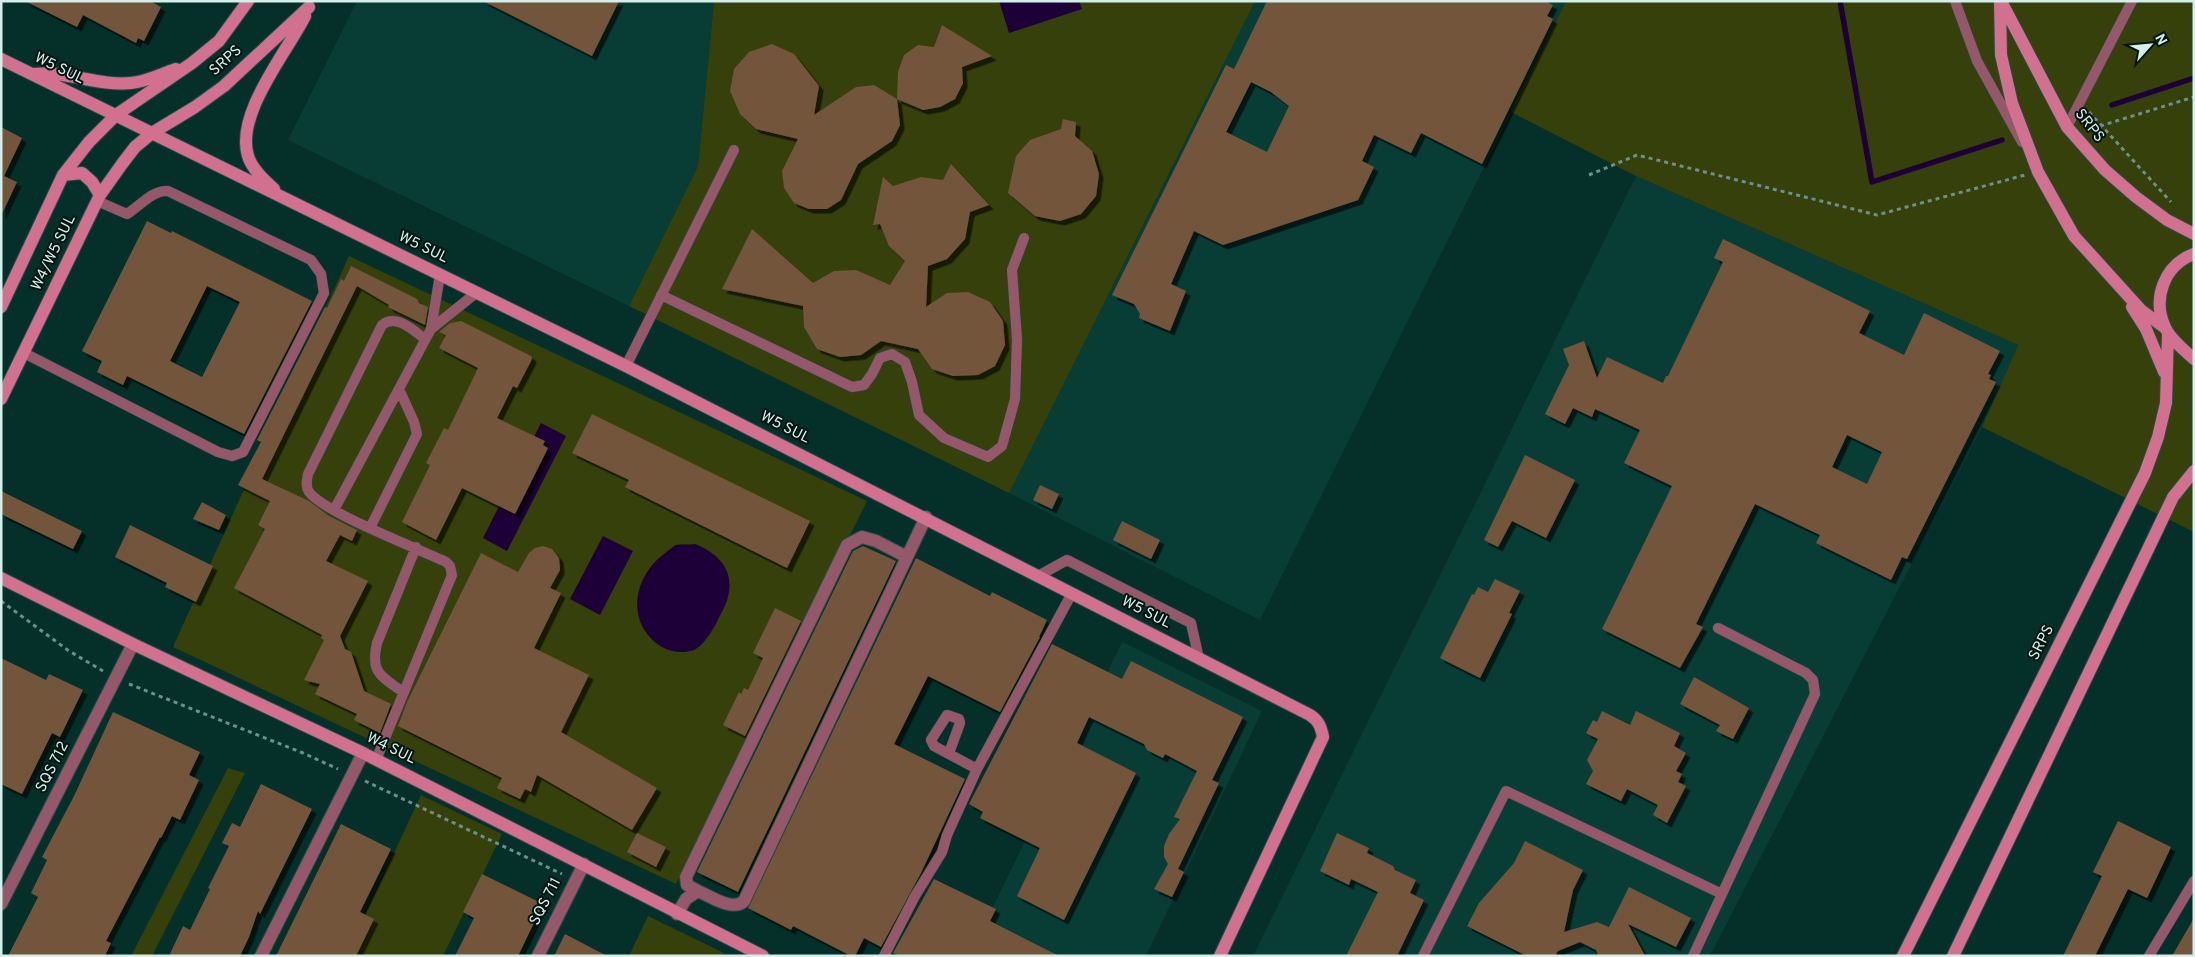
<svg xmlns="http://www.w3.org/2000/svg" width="2195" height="957" viewBox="0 0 2195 957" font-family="Overpass,sans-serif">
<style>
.built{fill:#083d36}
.green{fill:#35400a}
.water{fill:#1c0037}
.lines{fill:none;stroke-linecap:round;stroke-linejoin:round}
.stream{stroke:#1c0037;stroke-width:5.5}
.building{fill:#73543a;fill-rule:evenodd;filter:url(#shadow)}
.lane-casing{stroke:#264e48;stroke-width:11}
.street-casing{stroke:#264e48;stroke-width:14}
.secondary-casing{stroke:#264e48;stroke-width:14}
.path{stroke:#6d908a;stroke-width:3;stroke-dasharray:4 4;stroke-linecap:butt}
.lane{stroke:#94586a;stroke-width:10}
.street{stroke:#94586a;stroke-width:12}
.secondary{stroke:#d1718f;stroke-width:12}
.labels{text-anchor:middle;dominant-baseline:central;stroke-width:4;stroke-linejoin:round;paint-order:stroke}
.street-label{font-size:15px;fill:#d4efe9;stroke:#021511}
</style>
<defs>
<filter id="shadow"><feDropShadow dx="4.5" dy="4.5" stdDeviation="0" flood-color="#0009"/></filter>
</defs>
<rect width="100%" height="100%" fill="#052f29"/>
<!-- built -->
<path class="built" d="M 357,1 L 714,1 L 698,166 L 629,306 L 288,140 Z
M 1255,1 L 1566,1 L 1260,620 L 1009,493 Z
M 1636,176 L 2018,345 L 1982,427 L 1710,956 L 1253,956 Z
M 1122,642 L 1262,711 L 1146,956 L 969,956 Z"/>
<!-- green -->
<path class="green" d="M 714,1 L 1255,1 L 1009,493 L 629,306 L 698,166 Z
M 1566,1 L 2194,1 L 2194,532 L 1982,427 L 2018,345 L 1636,176 L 1511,112 Z
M 349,256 L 867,501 L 676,884 L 173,647 Z
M 228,768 L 245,773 L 152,956 L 131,956 Z
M 421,795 L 502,834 L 443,956 L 346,956 Z
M 648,916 L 724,953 L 722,956 L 629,956 Z"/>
<!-- water -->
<path class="water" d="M 999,1 L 1079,1 L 1082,9 L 1009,33 Z
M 541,423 L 566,436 L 507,551 L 483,538 Z
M 603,536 L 633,551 L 600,615 L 570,599 Z
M 695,544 C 720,554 736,572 727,600 C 725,608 719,616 716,624 C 711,632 703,646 694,650 C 668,659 642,638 638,613 C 634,591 646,567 664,554 C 668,551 672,547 676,545 C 682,544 689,545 695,544 Z"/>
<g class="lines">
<!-- stream -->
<path class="stream" d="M 1840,1 L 1872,182 L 2002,140
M 2112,105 L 2194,78"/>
</g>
<!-- building -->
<path class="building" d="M 25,1 L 150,1 L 161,7 L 144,41 L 138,38 L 136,43 L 83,15 L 77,27 Z
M 483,1 L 619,1 L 592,56 Z
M 1267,1 L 1545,1 L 1553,5 L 1547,16 L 1553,19 L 1482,164 L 1421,133 L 1411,153 L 1374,135 L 1362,161 L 1374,167 L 1358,200 L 1223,245 L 1194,231 L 1171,284 L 1186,291 L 1170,331 L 1139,318 L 1140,314 L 1134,304 L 1112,295 L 1226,65 L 1234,69 ZM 1251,82 L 1271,92 L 1289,106 L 1267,152 L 1226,132 Z
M 942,25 L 992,56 L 962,67 L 963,83 L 955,99 L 940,107 L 923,110 L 897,99 L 900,125 L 892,141 L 858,164 L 841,200 L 827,209 L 809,209 L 794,203 L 784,188 L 782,171 L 798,139 L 756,129 L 740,114 L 730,91 L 734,69 L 749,52 L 772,44 L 794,54 L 819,86 L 814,115 L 856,87 L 874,85 L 897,99 L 898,72 L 904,55 L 918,45 L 934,47 Z
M 1063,119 L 1076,122 L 1075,136 L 1092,151 L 1099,174 L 1096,196 L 1081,214 L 1060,221 L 1035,216 L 1008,193 L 1016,156 L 1030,140 L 1061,129 Z
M 1,127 L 22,138 L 4,176 L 17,182 L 1,216 Z
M 951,164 L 989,205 L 970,212 L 965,239 L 947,259 L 928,266 L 926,307 L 947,293 L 968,292 L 990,302 L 1003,321 L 1005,345 L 995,366 L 978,375 L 953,376 L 932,369 L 918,349 L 881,341 L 861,355 L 840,357 L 817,349 L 804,327 L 803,306 L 722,289 L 752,229 L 813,283 L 834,271 L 856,270 L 890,285 L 905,261 L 889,246 L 880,224 L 873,225 L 883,177 L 893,186 L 921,177 L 943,180 Z
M 147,221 L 171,233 L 172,231 L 312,301 L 244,434 L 127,376 L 123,385 L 97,372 L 102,361 L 82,351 ZM 207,286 L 240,302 L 202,377 L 170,361 Z
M 1723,239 L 1870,311 L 1859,333 L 1904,355 L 1924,313 L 2000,351 L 1988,374 L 1991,375 L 1989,379 L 1996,382 L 1907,559 L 1902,557 L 1891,580 L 1816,543 L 1820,535 L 1755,504 L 1696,624 L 1703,627 L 1680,668 L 1602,629 L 1672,486 L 1624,463 L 1640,430 L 1595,409 L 1592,417 L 1573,408 L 1565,424 L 1545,414 L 1569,365 L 1563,349 L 1584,341 L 1597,378 L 1607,357 L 1663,383 L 1666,376 L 1668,376 L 1723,262 L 1714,258 ZM 1847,435 L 1882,452 L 1867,484 L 1832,467 Z
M 351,266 L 417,299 L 419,303 L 428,307 L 425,325 L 388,307 L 389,305 L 357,286 L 262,479 L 309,501 L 329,516 L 357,530 L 352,541 L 340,535 L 326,561 L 368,581 L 340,636 L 345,649 L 351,652 L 364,691 L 391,704 L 380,733 L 354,720 L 357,714 L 315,694 L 320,684 L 304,680 L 324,640 L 321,638 L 322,635 L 234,588 L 265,529 L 258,525 L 270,501 L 238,485 L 261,442 L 257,440 L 325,307 L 327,308 L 341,279 L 344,281 Z
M 461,321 L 531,356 L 532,359 L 517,388 L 513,386 L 497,418 L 545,441 L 543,445 L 548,448 L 515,514 L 462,488 L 436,540 L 402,522 L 430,465 L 426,463 L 444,428 L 448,430 L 478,368 L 439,348 L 446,335 L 439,332 L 450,323 Z
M 592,414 L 810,521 L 787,568 L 625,487 L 629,480 L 572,453 Z
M 1525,455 L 1575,480 L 1546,538 L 1512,521 L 1498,547 L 1484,540 Z
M 1040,485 L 1059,494 L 1052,509 L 1033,500 Z
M 1,491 L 82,531 L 73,549 L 1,514 Z
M 202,502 L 226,515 L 219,530 L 193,519 Z
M 1122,521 L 1160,540 L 1151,559 L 1113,540 Z
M 130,525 L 213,566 L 196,602 L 165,587 L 167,583 L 115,557 Z
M 543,546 L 552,549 L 559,558 L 560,570 L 550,588 L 561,593 L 534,648 L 589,675 L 561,732 L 657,788 L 632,830 L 537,775 L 531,792 L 525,789 L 520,799 L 497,788 L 502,778 L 398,726 L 407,702 L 481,553 L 518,572 L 529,553 L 535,548 Z
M 863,546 L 896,561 L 736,896 L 738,892 L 697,872 L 853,551 Z
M 916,558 L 990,596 L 992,592 L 1047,620 L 1039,637 L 1040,637 L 1000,712 L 928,676 L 894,744 L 965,779 L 921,873 L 881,947 L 864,938 L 855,956 L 851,956 L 793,926 L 791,930 L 748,908 Z
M 1495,579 L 1520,591 L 1509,613 L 1512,614 L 1480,678 L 1440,658 L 1472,594 L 1474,595 L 1478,587 L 1488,592 Z
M 775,608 L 801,621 L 745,736 L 723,725 L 739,692 L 741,694 L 744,688 L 748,690 L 763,658 L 753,653 Z
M 1052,644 L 1122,679 L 1131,661 L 1243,717 L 1212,780 L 1219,783 L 1178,869 L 1184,872 L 1172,897 L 1154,889 L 1168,864 L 1164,857 L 1164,846 L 1169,834 L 1180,819 L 1174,817 L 1197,771 L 1165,754 L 1163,758 L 1147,750 L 1144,744 L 1089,717 L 1077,743 L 1136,773 L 1064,920 L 1017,896 L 1040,848 L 980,818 L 983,812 L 969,804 Z
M 1,658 L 46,680 L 49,674 L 83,690 L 60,737 L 52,733 L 22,794 L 1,784 Z
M 1694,677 L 1749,708 L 1733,739 L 1716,731 L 1720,725 L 1680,704 Z
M 1602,711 L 1630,725 L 1636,711 L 1680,733 L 1674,746 L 1686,753 L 1676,771 L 1682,774 L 1678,782 L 1686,786 L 1667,823 L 1653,815 L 1658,805 L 1627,789 L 1621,801 L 1586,784 L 1593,771 L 1587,760 L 1598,739 L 1586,733 L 1593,720 L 1597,722 Z
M 113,712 L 200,752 L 189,775 L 199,780 L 180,820 L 172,816 L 161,838 L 160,837 L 106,941 L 111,943 L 105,956 L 8,956 L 38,897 L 31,893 L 47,860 L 42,857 L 74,796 Z
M 261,784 L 312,809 L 260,914 L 258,911 L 249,937 L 240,956 L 169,956 L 183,926 L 190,930 L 210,889 L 208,888 L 229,846 L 222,843 L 232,823 L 240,827 Z
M 2118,821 L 2171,847 L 2147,898 L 2128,889 L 2095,956 L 2063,956 L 2102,876 L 2093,872 Z
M 341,824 L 391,849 L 360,912 L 374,919 L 356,956 L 276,956 Z
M 637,833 L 666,847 L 656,867 L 627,852 Z
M 1337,833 L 1369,848 L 1367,853 L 1393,866 L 1395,870 L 1416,880 L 1410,893 L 1424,900 L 1397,956 L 1346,956 L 1378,892 L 1351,879 L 1349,885 L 1320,871 Z
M 1525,841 L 1583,870 L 1573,890 L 1564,932 L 1597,922 L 1609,927 L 1629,887 L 1691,918 L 1676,947 L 1628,924 L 1645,956 L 1599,956 L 1596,950 L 1580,942 L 1558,951 L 1555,956 L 1527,956 L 1467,926 L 1479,903 L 1514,863 Z
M 482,874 L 543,904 L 518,956 L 455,956 L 474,918 L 463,912 Z
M 934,879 L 996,909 L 990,921 L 1059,956 L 900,956 L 893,953 Z
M 2194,918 L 2194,956 L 2172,956 Z
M 565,934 L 607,956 L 554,956 Z"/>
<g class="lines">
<defs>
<path id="lane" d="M 1955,1 L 1977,61 L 2022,142
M 2067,127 L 2132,1
M 661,295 L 852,387 L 864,385 L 872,374 L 880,358 L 892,354 L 905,362 L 912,382 L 919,415 L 944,438 L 988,457 L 1002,446 L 1015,399 L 1017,340 L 1012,270 L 1024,238
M 431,329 L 476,293
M 24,353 L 218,452 L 232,456 L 243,452 L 324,293 L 321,274 L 311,260 L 168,191 C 152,190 140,206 127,214 L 97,201
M 626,366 L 734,150
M 334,510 L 431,329 L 440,275
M 370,528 L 417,434 L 414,422 L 399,389
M 1038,576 L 1067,560 L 1191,623 L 1199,659
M 1718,628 L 1806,673 L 1813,680 L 1815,694 L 1722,894
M 403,692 C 381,676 370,673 377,643 L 416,547
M 376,760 L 452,575 L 450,566 L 446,562 C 417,548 325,513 309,492 C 305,486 307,480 308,474 L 382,325 C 396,313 414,331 425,339
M 977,769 L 1072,593
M 884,956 L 915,896 L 942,852 L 947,835 L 977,769 L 934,746 L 931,740 L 947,715 L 959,719 L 960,723 L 949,753
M 1423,956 L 1506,791 L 1722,894 L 1693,956
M 2149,956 L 2194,881"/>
<path id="street" d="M 698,891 L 687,885 L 686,877 L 847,545 L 862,537 L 876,541 L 907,557
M 1,904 L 133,644
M 677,914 L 686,899 L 698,891 C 710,896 733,912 744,901 L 926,517
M 261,956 L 363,753
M 538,956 L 584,864"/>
<path id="secondary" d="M 2000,1 L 2001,55 L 2012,103 L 2038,172 L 2074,236 L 2141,310 L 2165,328
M 2002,3 L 2067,127 L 2105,170 L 2136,197 L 2167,220 L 2194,234
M 1,59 L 626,366 L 1310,715 C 1319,721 1321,727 1323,737 L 1220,956
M 34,74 C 67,71 98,86 131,83 C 146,82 161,74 176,69
M 63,175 L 82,173 L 92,182 L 100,195
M 274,189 C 264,180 252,169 248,156 C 235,114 287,52 305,16
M 2194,254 C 2164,265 2152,299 2165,327 C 2170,339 2184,350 2194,359
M 1,307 L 63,175 L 89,142 L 116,115 L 192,63 L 219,41 L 248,1
M 2132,307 L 2146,329 L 2164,372
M 1,399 L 100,195 L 122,164 L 135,147 L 152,133 L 195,107 L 224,86 L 309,7
M 1,578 L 133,644 L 363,753 L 763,956
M 1903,956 L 2145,473 L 2158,437 L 2166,403 L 2168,333
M 1953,956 L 2173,497 L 2194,471"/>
</defs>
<!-- lane casing -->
<use href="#lane" class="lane-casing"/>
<!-- street casing -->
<use href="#street" class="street-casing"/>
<!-- secondary casing -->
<use href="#secondary" class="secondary-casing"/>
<!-- path -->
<path class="path" d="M 2089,112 L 2171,202
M 2100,126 L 2194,97
M 1589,175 L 1637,155 L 1877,215 L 2025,175
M 1,601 L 69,651 L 103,671
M 129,684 L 303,753 L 338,769
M 365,781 L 562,874"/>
<!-- lane -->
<use href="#lane" class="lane"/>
<!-- street -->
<use href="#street" class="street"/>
<!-- secondary -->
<use href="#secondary" class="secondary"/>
</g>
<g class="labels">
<!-- street labels -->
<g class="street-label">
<text transform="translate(226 61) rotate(-42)">SRPS</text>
<text transform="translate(59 69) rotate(26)">W5 SUL</text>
<text transform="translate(2089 126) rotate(52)">SRPS</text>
<text transform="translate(423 248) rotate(26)">W5 SUL</text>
<text transform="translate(54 253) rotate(-64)">W4/W5 SUL</text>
<text transform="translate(785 428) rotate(27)">W5 SUL</text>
<text transform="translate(1146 613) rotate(27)">W5 SUL</text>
<text transform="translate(2042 643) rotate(-63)">SRPS</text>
<text transform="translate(391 749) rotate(26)">W4 SUL</text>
<text transform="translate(53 767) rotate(-63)">SQS 712</text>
<text transform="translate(546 902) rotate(-63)">SQS 711</text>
</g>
</g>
<!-- border -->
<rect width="2195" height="957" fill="none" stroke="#d4efe9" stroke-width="5"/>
<!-- north arrow -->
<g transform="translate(2150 45) rotate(63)" stroke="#021511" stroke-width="4" paint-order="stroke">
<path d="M0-4L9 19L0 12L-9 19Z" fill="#d4efe9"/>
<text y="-8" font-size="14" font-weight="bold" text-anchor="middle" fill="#d4efe9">N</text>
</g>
</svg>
